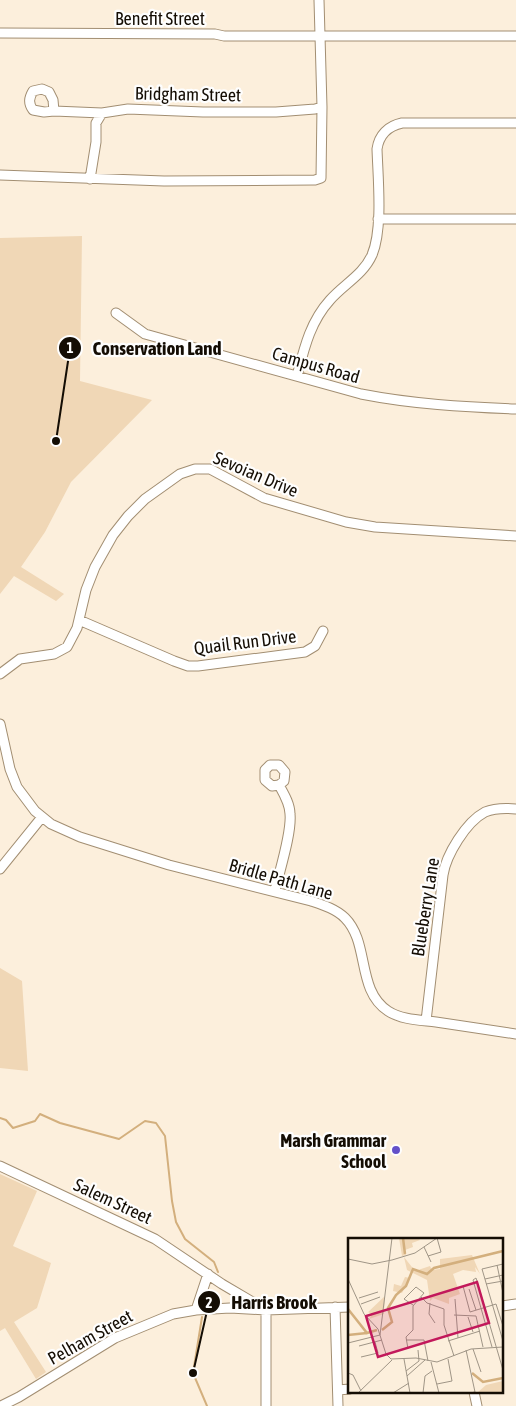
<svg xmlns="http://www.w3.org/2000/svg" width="516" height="1406" viewBox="0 0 516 1406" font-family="'Asap Condensed',sans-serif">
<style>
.green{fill:#f0d7b6}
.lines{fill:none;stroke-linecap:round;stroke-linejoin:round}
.stream{stroke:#d3af7d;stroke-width:2}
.minor-casing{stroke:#a28e72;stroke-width:11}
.minor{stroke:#fff;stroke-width:9}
.poi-dot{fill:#6350c9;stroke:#fefefe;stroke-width:2}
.labels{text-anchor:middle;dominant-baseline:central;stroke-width:4.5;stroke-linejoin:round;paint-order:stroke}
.street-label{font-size:18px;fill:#140d04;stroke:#fefefe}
.poi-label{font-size:18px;font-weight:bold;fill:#140d04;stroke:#fefefe;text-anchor:end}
.inset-river{fill:none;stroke:#d3af7d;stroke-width:2.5}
.inset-road{fill:none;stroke:#9f9586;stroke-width:1}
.view{fill:#c2185b;fill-opacity:0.15;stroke:#c2185b;stroke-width:2.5}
.inset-edge{fill:none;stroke:#140d04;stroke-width:2.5}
.leader{fill:none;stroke:#140d04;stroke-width:2}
.callout-dot{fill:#140d04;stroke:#fefefe;stroke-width:2}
.mark-label{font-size:15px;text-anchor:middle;font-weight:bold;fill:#fff}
.callout-label{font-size:19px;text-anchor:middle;font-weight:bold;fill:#140d04;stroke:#fefefe;stroke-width:4.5;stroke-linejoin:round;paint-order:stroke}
</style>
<rect width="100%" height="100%" fill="#fcefdc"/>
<!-- green -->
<path class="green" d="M 82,236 L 80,381 L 152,400 L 71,482 L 45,532 L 21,567 L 64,594 L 56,601 L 14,576 L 0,594 L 0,238 Z
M 0,968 L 22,981 L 28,1071 L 0,1068 Z
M 0,1174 L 37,1191 L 13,1246 L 51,1263 L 37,1308 L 14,1322 L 46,1372 L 36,1379 L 5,1328 L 0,1331 Z"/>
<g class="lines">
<!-- stream -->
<path class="stream" d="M 0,1118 L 6,1120 L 13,1128 L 35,1121 L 40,1114 L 60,1123 L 119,1139 L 145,1121 L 156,1123 L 165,1136 L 172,1201 L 176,1222 L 185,1239 L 214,1262 L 218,1272
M 202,1317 L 193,1373 L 207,1406"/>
<defs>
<path id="minor" d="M 0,33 L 215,34 L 224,36 L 516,36
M 54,111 L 53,100 L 49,92 L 42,89 L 33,91 C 29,98 28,103 33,110 L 44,112 L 54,111 L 102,113 L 128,109 L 203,112 L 276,112 L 315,109 L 322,107
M 0,175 L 164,181 L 315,180 L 321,178 L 322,107 L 319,0
M 90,179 L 96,142 L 96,123 L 102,113
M 378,219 L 516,219
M 116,313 L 145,334 L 361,394 C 412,404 463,407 516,409
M 297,376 C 304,349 310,322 330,300 C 344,284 363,275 372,255 C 383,229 378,179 377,149 C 379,135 388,126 402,123 L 516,123
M 79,620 L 174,661 L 188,666 L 198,666 L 305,652 L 315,646 L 323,631
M 0,674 L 20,659 L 54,654 L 67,647 L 77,628 L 86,590 L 95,567 L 113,535 L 128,516 L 145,499 L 180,474 L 195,469 L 210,469 L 264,498 L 346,522 L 375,527 L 516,536
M 0,724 L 10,769 L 17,787 L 35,811 L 51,824 L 80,837 L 169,865 L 311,901 C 323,905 336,909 345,918 C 370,943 356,990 388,1011 C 402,1020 420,1020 436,1022 C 463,1026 489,1030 516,1034
M 0,869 L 42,817
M 275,891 C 279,872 292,833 290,814 C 290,804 284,794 279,785 L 272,786 L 265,780 L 265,770 L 270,765 L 279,765 L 285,772 L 284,781 L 279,785
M 426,1021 L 443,875 C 446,855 466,822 485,812 C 495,808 505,808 516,809
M 0,1166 L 155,1239 L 222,1284 L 266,1310 L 266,1406
M 502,1306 L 516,1304
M 335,1307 L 338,1406
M 196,1310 L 208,1274
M 338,1390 L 350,1389
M 474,1392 L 477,1406
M 1,1406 L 19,1397 L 115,1338 L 173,1314 L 196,1310 L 230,1308 L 266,1310 L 350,1307"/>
</defs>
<!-- minor casing -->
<use href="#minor" class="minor-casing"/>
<!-- minor -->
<use href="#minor" class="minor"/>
</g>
<!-- markers -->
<circle class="poi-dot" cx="396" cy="1150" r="5"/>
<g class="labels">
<!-- street labels -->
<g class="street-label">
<text x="160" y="18">Benefit Street</text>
<text transform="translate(188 94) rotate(1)">Bridgham Street</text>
<text transform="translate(316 365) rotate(16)">Campus Road</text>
<text transform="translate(256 474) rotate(23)">Sevoian Drive</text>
<text transform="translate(245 642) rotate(-7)">Quail Run Drive</text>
<text transform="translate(281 879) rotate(16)">Bridle Path Lane</text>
<text transform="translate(425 907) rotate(-81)">Blueberry Lane</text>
<text transform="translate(113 1201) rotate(25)">Salem Street</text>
<text transform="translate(90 1337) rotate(-29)">Pelham Street</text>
</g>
<!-- poi labels -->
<g class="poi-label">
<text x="386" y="1140">Marsh Grammar<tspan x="386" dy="21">School</tspan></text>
</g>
</g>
<!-- overview -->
<g transform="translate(348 1238)">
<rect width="155" height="155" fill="#fcefdc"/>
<path d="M 51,0 L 71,0 L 72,2 L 64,5 L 65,9 L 57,12 L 58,17 L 54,18 ZM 124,17 L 132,36 L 127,29 L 128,34 L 115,32 L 105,36 L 112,56 L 101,60 L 101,66 L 85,60 L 82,63 L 79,42 L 59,32 L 56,19 L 67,33 L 82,28 L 84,32 L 92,31 L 92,21 ZM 57,39 L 62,40 L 54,55 L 45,53 L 46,46 L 53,48 ZM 37,58 L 36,76 L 21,81 L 24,76 L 20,74 L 17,77 ZM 155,143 L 155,154 L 129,155 L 138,147 Z" fill="#f0d7b6"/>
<path class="inset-river" d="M 55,0 L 57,16M 0,71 L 19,95 L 29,92M 34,92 L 44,84 L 40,70 L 48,57 L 58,48 L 65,31 L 79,36 L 86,30 L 155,13M 0,97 L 19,95M 124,135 L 135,144 L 155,140"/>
<path class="inset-road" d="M 76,9 L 83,24M 80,18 L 93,14 L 89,0M 0,21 L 24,26 L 44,22 L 67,15 L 89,0M 155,26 L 134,31 L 155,103M 149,27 L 155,55M 0,41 L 16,76 L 30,91 L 38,116 L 43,121 L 68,120 L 89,124 L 123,111 L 155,109M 137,41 L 155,37M 138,46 L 155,43M 115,48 L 122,74 L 148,66 L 155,88M 121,51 L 128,72M 73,59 L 79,65 L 96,71 L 96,87 L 106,118M 11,60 L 30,54M 107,61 L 110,100M 82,65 L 81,76 L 87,85M 13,66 L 32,59M 106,77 L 128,78 L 135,109M 120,79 L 125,94M 58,102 L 76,102 L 80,123M 100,103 L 132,93M 0,105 L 32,97 L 44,0M 11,108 L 34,102M 144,109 L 125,42 L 128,40 L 155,132M 60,111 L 58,99 L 65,92 L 65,68 L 76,55 L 68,49 L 56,61 L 65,67M 125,111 L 133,134M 118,112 L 127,154 L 122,155M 13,119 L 30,115 L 27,104M 56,121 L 62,155M 83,124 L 91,155M 58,133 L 71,123 L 70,112M 0,135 L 5,137 L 13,153M 59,138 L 77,122M 89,146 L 104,143 L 100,121M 10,155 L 44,122M 45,155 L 61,145M 75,155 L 77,138 L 84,133"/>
<path class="view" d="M 129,44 L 141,85 L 30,119 L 18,78 Z"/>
<rect width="155" height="155" class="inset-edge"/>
</g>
<!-- callouts -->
<path class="leader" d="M56 441L70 348M193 1373L209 1302"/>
<g class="callout-dot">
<circle cx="56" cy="441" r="5"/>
<circle cx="193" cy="1373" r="5"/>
<circle cx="70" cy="348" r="12"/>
<circle cx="209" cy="1302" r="12"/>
</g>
<g class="mark-label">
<text x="70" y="353">1</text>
<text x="209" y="1308">2</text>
</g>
<g class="callout-label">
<text x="157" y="355">Conservation Land</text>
<text x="274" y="1309">Harris Brook</text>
</g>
</svg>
